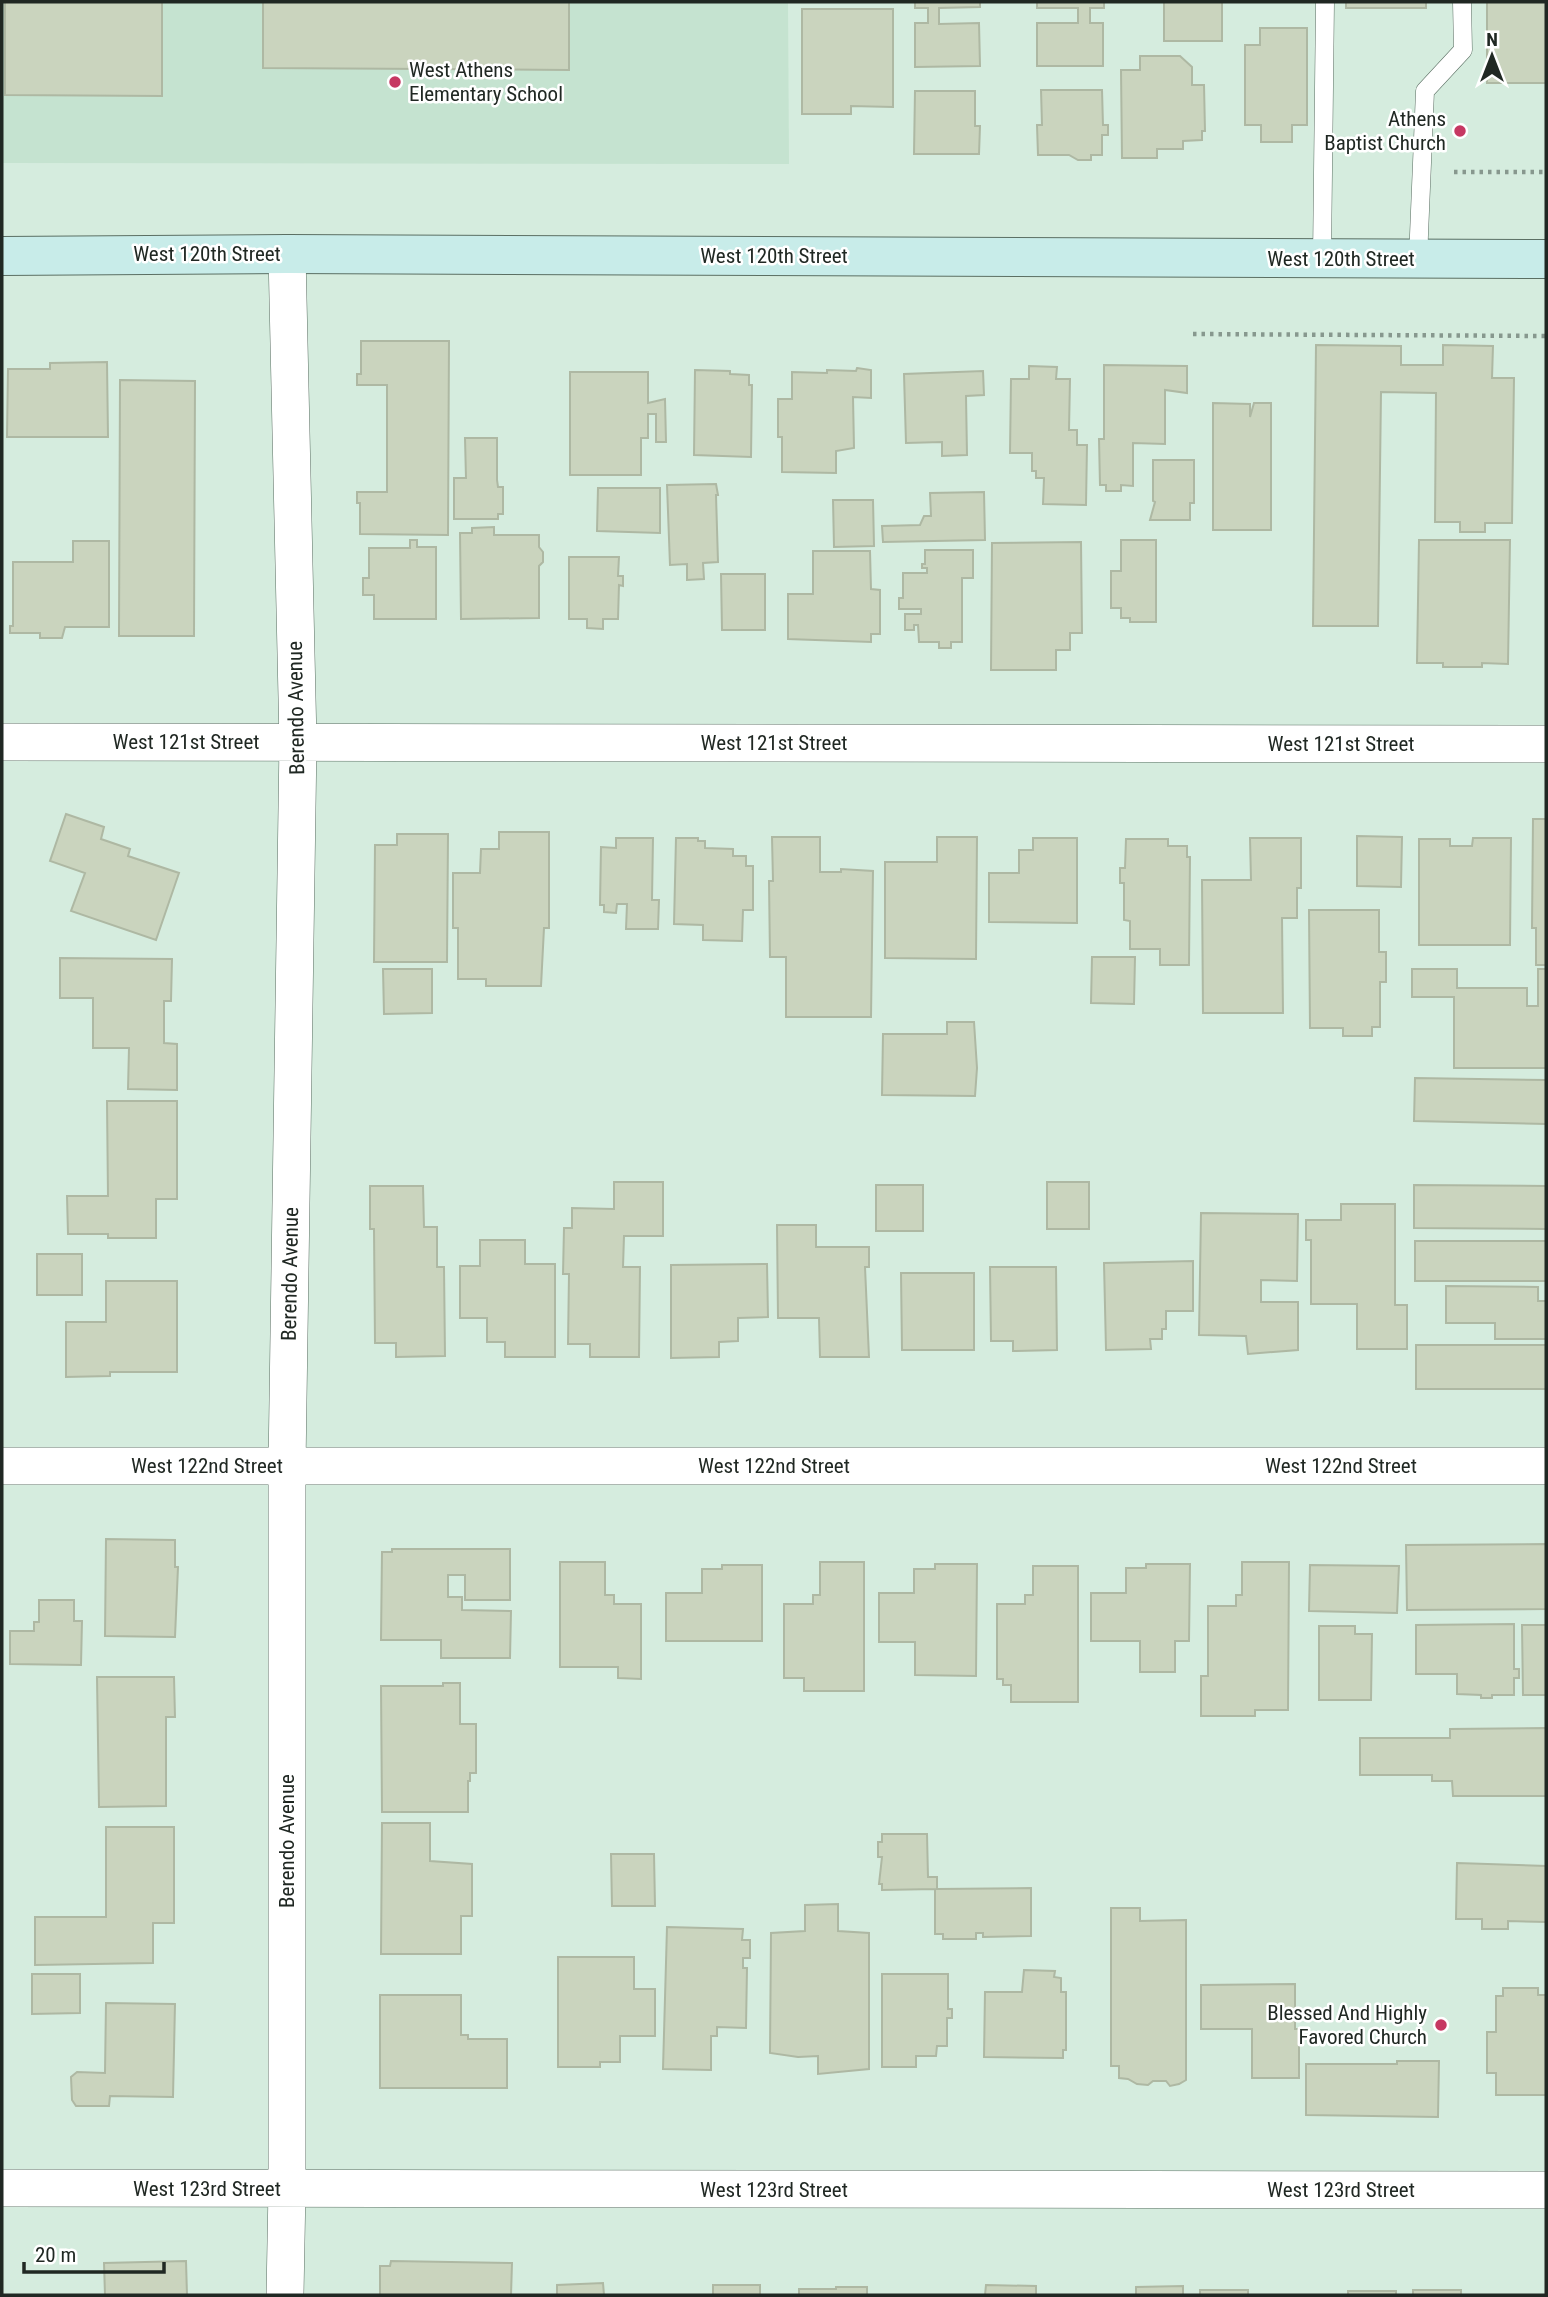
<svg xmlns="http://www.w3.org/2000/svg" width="1548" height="2297" viewBox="0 0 1548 2297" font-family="'Roboto Condensed',sans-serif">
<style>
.built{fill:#c5e3d0}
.building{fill:#cad4be;stroke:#aeb8a3;stroke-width:2}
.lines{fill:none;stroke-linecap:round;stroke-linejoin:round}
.lane-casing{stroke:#5b6f63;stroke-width:19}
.street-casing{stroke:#5b6f63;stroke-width:38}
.secondary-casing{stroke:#5b6f63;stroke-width:40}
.path{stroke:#87988e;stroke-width:4.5;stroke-dasharray:3.5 5;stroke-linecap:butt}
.lane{stroke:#fff;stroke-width:18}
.street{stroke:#fff;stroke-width:37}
.secondary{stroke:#c8ece9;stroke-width:38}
.poi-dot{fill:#c63862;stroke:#fff;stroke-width:2.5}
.labels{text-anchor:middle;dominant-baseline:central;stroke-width:5;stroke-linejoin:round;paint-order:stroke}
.poi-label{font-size:21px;fill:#202823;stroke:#fff;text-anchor:end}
.street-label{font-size:21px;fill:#202823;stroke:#fff}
</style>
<rect width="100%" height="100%" fill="#d5ecde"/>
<!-- built -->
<path class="built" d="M 2,2 L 788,2 L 789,164 L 2,163 Z"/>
<!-- building -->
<path class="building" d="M 5,2 L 162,2 L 162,96 L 5,95 Z
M 263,2 L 569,2 L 569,70 L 263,68 Z
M 915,2 L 980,2 L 980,7 L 939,8 L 939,24 L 979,23 L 980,66 L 915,67 L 915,23 L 928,23 L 928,8 L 915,8 Z
M 1037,2 L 1104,2 L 1104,8 L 1090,8 L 1090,23 L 1103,23 L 1103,66 L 1037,66 L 1037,23 L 1078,23 L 1078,8 L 1037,8 Z
M 1164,2 L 1222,2 L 1222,41 L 1164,41 Z
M 1346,2 L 1426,2 L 1426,8 L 1346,8 Z
M 1487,2 L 1546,2 L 1546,83 L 1487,83 Z
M 802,9 L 893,9 L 893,107 L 851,106 L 851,114 L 802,114 Z
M 1260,28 L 1307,28 L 1307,125 L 1292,125 L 1292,142 L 1261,142 L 1261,125 L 1245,125 L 1245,45 L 1260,45 Z
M 1140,56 L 1180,56 L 1192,67 L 1192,85 L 1204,85 L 1205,131 L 1202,131 L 1202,140 L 1183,141 L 1183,149 L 1157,149 L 1157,158 L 1122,158 L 1121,70 L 1140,70 Z
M 1041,90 L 1102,90 L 1103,125 L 1108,125 L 1108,135 L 1102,135 L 1102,155 L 1091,155 L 1091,160 L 1078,160 L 1069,155 L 1038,155 L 1037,125 L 1042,125 Z
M 915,91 L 975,91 L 975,126 L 980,126 L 979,154 L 914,154 Z
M 361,341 L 449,341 L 448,535 L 360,534 L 360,503 L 357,503 L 357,492 L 387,492 L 387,385 L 357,385 L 357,374 L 361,374 Z
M 1316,345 L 1401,346 L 1401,365 L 1443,365 L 1443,345 L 1493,346 L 1492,378 L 1514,378 L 1512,523 L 1485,523 L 1485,532 L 1460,532 L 1460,522 L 1435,522 L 1436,393 L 1381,392 L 1378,626 L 1313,626 Z
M 107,362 L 108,437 L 7,437 L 8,369 L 50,369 L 50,363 Z
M 1104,365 L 1187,366 L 1187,393 L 1165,390 L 1165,444 L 1133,443 L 1133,486 L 1121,485 L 1121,491 L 1106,491 L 1106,485 L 1100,485 L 1099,439 L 1104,439 Z
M 1029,366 L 1057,367 L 1056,379 L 1070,379 L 1069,430 L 1077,430 L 1077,445 L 1087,445 L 1086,505 L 1043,504 L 1044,478 L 1036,478 L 1036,471 L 1032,471 L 1032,453 L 1010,453 L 1011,379 L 1029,379 Z
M 857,368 L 871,370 L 871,398 L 853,397 L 854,448 L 836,451 L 836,473 L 782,472 L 782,437 L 778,437 L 778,399 L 792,399 L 792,372 L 827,373 L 827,370 L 856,371 Z
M 695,370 L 730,371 L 730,374 L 749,375 L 749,385 L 752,385 L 751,457 L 694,455 Z
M 983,371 L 984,395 L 966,396 L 967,455 L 942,456 L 942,442 L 906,443 L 904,374 Z
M 570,372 L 648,372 L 648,403 L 665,399 L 666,442 L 656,442 L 656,414 L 648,414 L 648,438 L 641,438 L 641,475 L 570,475 Z
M 120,380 L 195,381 L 194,636 L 119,636 Z
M 1213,403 L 1250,404 L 1250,417 L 1254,403 L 1271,403 L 1271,530 L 1213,530 Z
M 465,438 L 497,438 L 497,480 L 498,487 L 503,487 L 503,514 L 498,514 L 498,519 L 454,519 L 454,478 L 466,478 Z
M 1153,460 L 1194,460 L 1194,503 L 1190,503 L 1190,520 L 1150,520 L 1155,502 L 1153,501 Z
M 716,484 L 718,495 L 716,495 L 718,562 L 703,563 L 704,579 L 687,580 L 687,564 L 670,565 L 667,485 Z
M 598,488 L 660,488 L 660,533 L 597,531 Z
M 984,492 L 985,540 L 883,542 L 882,526 L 920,525 L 924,516 L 931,516 L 930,493 Z
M 833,500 L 873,500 L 874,546 L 834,547 Z
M 494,527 L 494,535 L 539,535 L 539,547 L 543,552 L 543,562 L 539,566 L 539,618 L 461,619 L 460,533 L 472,533 L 472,528 Z
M 410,540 L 417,540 L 417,547 L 436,547 L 436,619 L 374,619 L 374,595 L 363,595 L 363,578 L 369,578 L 369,548 L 410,548 Z
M 1121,540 L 1156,540 L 1156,622 L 1130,622 L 1130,618 L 1121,618 L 1121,608 L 1111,608 L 1111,571 L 1121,571 Z
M 1419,540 L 1510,540 L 1508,664 L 1482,663 L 1482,667 L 1443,667 L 1443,663 L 1417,663 Z
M 73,541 L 109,541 L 109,627 L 65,627 L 62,638 L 40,638 L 40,633 L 10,633 L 10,626 L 13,626 L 13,562 L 73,562 Z
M 1081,542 L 1082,633 L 1070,633 L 1070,650 L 1056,650 L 1056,670 L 991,670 L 992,543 Z
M 925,550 L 973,550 L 973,578 L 962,578 L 962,642 L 951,642 L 951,648 L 939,648 L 939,642 L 919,642 L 918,625 L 914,625 L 914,630 L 905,630 L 905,614 L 921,614 L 921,609 L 899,609 L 899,598 L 903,598 L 903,573 L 927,573 L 927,568 L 922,568 L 922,564 L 925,564 Z
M 813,551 L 870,551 L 871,589 L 880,590 L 880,634 L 871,634 L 871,642 L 788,639 L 788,594 L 813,594 Z
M 569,557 L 619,557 L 618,576 L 623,576 L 623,586 L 619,585 L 618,619 L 603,619 L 603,629 L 587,628 L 587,619 L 569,619 Z
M 721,574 L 765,574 L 765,630 L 722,630 Z
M 66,814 L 104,827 L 101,839 L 130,849 L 128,856 L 179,873 L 156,940 L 71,911 L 85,873 L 50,861 Z
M 1533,819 L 1546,819 L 1546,965 L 1536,965 L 1536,928 L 1532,928 Z
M 499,832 L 549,832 L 549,928 L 544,928 L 541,986 L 486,986 L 486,979 L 458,979 L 458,928 L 453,928 L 453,873 L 480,873 L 481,849 L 499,849 Z
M 397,834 L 448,834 L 447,962 L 374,962 L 375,845 L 397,845 Z
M 1357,836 L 1402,837 L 1401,887 L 1357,886 Z
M 772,837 L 820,837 L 820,872 L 841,872 L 841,869 L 873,871 L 871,1017 L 786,1017 L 786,957 L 770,957 L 769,881 L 773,881 Z
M 937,837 L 977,837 L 976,959 L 885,958 L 885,862 L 937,862 Z
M 616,838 L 653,838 L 652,900 L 659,900 L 658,929 L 626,929 L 627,904 L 617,904 L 616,913 L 604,912 L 604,905 L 600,905 L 601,847 L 616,848 Z
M 676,838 L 698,838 L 698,841 L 705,841 L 705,848 L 733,849 L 733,856 L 746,856 L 746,866 L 753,866 L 753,910 L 743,910 L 742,941 L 703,940 L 703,925 L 674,924 Z
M 1033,838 L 1077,838 L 1077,923 L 989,922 L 989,873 L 1019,873 L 1019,850 L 1033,850 Z
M 1250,838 L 1301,838 L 1301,888 L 1297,888 L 1297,918 L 1282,918 L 1283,1013 L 1203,1013 L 1202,880 L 1251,880 Z
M 1473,838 L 1511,838 L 1510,945 L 1419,945 L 1419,839 L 1450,839 L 1450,846 L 1472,846 Z
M 1126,839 L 1168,839 L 1168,846 L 1187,846 L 1187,857 L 1190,857 L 1189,965 L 1160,965 L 1160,949 L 1130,949 L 1130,921 L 1124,920 L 1124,883 L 1120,883 L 1120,868 L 1125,868 Z
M 1309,910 L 1379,910 L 1379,952 L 1386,952 L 1386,982 L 1380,982 L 1380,1027 L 1372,1027 L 1372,1036 L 1343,1036 L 1343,1028 L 1310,1028 Z
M 1092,957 L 1135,957 L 1134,1004 L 1091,1003 Z
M 60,958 L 172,959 L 171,1001 L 164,1001 L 164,1043 L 177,1044 L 177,1090 L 128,1089 L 129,1048 L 93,1048 L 93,998 L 60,998 Z
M 383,969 L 432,969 L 432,1013 L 384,1014 Z
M 1412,969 L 1457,969 L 1457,988 L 1527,988 L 1527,1006 L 1538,1006 L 1538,969 L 1546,969 L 1546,1068 L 1454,1068 L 1454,997 L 1412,997 Z
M 947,1022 L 974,1022 L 977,1068 L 975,1096 L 882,1095 L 883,1034 L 947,1034 Z
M 1415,1078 L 1546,1080 L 1546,1124 L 1414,1121 Z
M 107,1101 L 177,1101 L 177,1199 L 156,1199 L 156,1238 L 108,1238 L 108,1234 L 68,1234 L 67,1196 L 108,1196 Z
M 614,1182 L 663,1182 L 663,1236 L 624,1236 L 623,1267 L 640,1267 L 639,1357 L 590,1357 L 590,1344 L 568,1344 L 569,1274 L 563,1274 L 564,1228 L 572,1228 L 572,1208 L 614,1209 Z
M 1047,1182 L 1089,1182 L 1089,1229 L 1047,1229 Z
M 876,1185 L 923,1185 L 923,1231 L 876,1231 Z
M 1414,1185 L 1546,1186 L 1546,1229 L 1414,1228 Z
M 370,1186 L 423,1186 L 424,1227 L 437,1227 L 437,1267 L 444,1267 L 445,1356 L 396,1357 L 396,1343 L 375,1343 L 374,1229 L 370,1229 Z
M 1341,1204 L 1395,1204 L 1395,1305 L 1407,1305 L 1407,1349 L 1357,1349 L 1357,1304 L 1311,1304 L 1311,1240 L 1306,1240 L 1306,1220 L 1341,1220 Z
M 1201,1213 L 1298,1214 L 1297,1281 L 1261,1280 L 1261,1302 L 1298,1302 L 1298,1350 L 1248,1354 L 1246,1336 L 1199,1335 Z
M 777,1225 L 816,1225 L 816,1247 L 869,1247 L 869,1267 L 865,1267 L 869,1357 L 820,1357 L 819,1318 L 778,1318 Z
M 480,1240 L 525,1240 L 525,1264 L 555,1264 L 555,1357 L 505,1357 L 505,1342 L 487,1342 L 487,1318 L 460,1318 L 460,1266 L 480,1266 Z
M 1415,1241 L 1546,1241 L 1546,1281 L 1415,1281 Z
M 37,1254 L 82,1254 L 82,1295 L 37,1295 Z
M 1193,1261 L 1193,1311 L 1166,1311 L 1166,1329 L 1162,1329 L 1162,1339 L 1150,1339 L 1151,1349 L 1106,1350 L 1104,1263 Z
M 767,1264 L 768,1317 L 738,1318 L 738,1341 L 719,1342 L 719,1357 L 671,1358 L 671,1265 Z
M 990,1267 L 1056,1267 L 1057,1350 L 1013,1351 L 1013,1341 L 991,1341 Z
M 901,1273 L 974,1273 L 974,1350 L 902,1350 Z
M 106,1281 L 177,1281 L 177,1372 L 110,1372 L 110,1376 L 66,1377 L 66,1322 L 106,1322 Z
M 1446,1286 L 1538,1287 L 1538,1301 L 1546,1301 L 1546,1339 L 1495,1339 L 1495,1323 L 1446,1323 Z
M 1416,1345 L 1546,1345 L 1546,1389 L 1416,1389 Z
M 106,1539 L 175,1540 L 175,1567 L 178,1567 L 175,1637 L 105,1636 Z
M 1546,1544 L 1546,1609 L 1407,1610 L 1406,1545 Z
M 392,1549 L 510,1549 L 510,1600 L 465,1600 L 465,1575 L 448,1575 L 448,1597 L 462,1597 L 462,1610 L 511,1611 L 510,1658 L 441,1658 L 441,1640 L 381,1640 L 382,1552 L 392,1552 Z
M 560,1562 L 605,1562 L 605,1595 L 614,1595 L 614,1604 L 641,1604 L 641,1679 L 618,1678 L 618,1667 L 560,1667 Z
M 820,1562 L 864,1562 L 864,1691 L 804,1691 L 804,1678 L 784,1678 L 784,1604 L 813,1604 L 813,1595 L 820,1595 Z
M 1242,1562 L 1289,1562 L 1288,1710 L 1255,1710 L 1255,1716 L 1201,1716 L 1201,1676 L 1208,1676 L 1208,1606 L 1236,1606 L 1236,1595 L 1242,1595 Z
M 935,1564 L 977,1564 L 976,1676 L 915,1675 L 915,1642 L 879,1642 L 879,1593 L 914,1593 L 914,1569 L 935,1569 Z
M 1146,1564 L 1190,1564 L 1189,1641 L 1175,1641 L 1175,1672 L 1140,1672 L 1140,1641 L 1091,1641 L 1091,1593 L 1126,1593 L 1126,1568 L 1146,1568 Z
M 722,1565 L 762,1565 L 762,1641 L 666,1641 L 666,1593 L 702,1593 L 702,1569 L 722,1569 Z
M 1310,1565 L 1399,1566 L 1397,1613 L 1309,1611 Z
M 1033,1566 L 1078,1566 L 1078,1702 L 1011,1702 L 1011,1685 L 1003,1685 L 1003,1679 L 997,1679 L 997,1604 L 1025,1604 L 1025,1595 L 1033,1595 Z
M 39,1600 L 74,1600 L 74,1621 L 82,1621 L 81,1665 L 10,1664 L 10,1631 L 34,1631 L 34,1622 L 39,1622 Z
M 1514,1624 L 1514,1669 L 1519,1669 L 1519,1678 L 1514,1678 L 1514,1695 L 1492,1695 L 1492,1698 L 1481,1698 L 1481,1695 L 1457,1694 L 1457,1674 L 1416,1674 L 1416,1625 Z
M 1522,1625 L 1546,1625 L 1546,1695 L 1523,1695 Z
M 1319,1626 L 1355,1626 L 1355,1634 L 1372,1634 L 1371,1700 L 1319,1700 Z
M 97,1677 L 174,1677 L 175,1717 L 166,1717 L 166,1806 L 99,1807 Z
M 443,1683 L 460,1683 L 460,1724 L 476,1724 L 476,1773 L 470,1773 L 470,1781 L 468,1781 L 468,1812 L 382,1812 L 381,1686 L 443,1686 Z
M 1546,1728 L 1546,1796 L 1453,1796 L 1452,1781 L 1432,1781 L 1432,1775 L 1360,1775 L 1360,1738 L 1450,1738 L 1450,1729 Z
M 382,1823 L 430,1823 L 430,1861 L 472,1864 L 472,1916 L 461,1916 L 461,1954 L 381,1954 Z
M 106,1827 L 174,1827 L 174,1923 L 153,1923 L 153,1963 L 35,1965 L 35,1917 L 106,1917 Z
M 882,1834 L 927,1834 L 928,1877 L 937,1877 L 937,1889 L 1031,1888 L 1031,1936 L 983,1937 L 983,1933 L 976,1933 L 976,1939 L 943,1939 L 943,1934 L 935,1934 L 935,1889 L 882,1890 L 882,1884 L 879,1884 L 882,1857 L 878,1857 L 878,1842 L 882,1842 Z
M 611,1854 L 654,1854 L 655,1906 L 612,1906 Z
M 1457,1863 L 1546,1866 L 1546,1922 L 1508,1921 L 1508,1929 L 1482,1929 L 1482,1919 L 1456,1919 Z
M 838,1904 L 838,1931 L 869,1933 L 869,2069 L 818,2074 L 818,2056 L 798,2057 L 770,2053 L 771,1933 L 805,1931 L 805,1905 Z
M 1111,1908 L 1140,1908 L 1140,1921 L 1186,1920 L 1186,2080 L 1179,2084 L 1170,2086 L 1166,2081 L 1153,2081 L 1148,2085 L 1137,2084 L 1128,2079 L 1119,2078 L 1119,2066 L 1111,2066 Z
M 667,1927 L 743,1929 L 742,1940 L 750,1940 L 750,1958 L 743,1958 L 743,1968 L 747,1968 L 746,2028 L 717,2027 L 717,2036 L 711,2036 L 711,2070 L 663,2069 Z
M 558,1957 L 634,1957 L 634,1989 L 655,1989 L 655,2036 L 620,2036 L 620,2062 L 600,2062 L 600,2067 L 558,2067 Z
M 1024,1970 L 1055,1971 L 1054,1977 L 1061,1978 L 1061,1992 L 1066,1992 L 1066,2050 L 1063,2050 L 1063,2058 L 984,2057 L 985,1992 L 1022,1992 Z
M 32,1974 L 80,1974 L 80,2013 L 32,2014 Z
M 882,1974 L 948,1974 L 948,2009 L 952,2009 L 952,2018 L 947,2018 L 947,2046 L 937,2046 L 936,2056 L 916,2056 L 916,2067 L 882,2067 Z
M 1295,1984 L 1295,2029 L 1299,2029 L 1299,2078 L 1252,2078 L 1252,2029 L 1201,2029 L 1201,1985 Z
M 1503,1988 L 1538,1988 L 1538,1995 L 1546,1995 L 1546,2095 L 1496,2095 L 1496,2073 L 1487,2073 L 1487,2032 L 1496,2032 L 1496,1996 L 1503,1996 Z
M 380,1995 L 461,1995 L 461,2035 L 468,2035 L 468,2039 L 507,2039 L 507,2088 L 380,2088 Z
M 106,2003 L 175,2004 L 173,2097 L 110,2096 L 109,2106 L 76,2106 L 72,2100 L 71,2077 L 77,2072 L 105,2073 Z
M 1397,2061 L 1439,2061 L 1438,2117 L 1306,2115 L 1306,2064 L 1397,2064 Z
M 186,2261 L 187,2295 L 105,2295 L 104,2263 Z
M 391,2261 L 512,2263 L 511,2295 L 380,2295 L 380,2266 L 390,2266 Z
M 603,2283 L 604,2295 L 557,2295 L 557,2285 Z
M 713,2285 L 760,2285 L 760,2295 L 713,2295 Z
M 986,2285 L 1036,2286 L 1036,2295 L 985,2295 Z
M 1183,2286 L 1183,2295 L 1136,2295 L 1136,2287 Z
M 836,2287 L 867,2287 L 867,2295 L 799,2295 L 799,2289 L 836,2289 Z
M 1200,2290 L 1248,2290 L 1248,2295 L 1200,2295 Z
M 1413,2290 L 1461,2290 L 1461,2295 L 1413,2295 Z
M 1348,2291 L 1396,2291 L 1396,2295 L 1348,2295 Z"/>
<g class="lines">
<defs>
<path id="lane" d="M 1322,258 L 1325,2
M 1418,259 L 1425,91 L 1463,50 L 1462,2"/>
<path id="street" d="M 2,742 L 1546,744
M 2,1466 L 1546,1466
M 2,2188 L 1546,2190
M 285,2295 L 287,2189 L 287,1466 L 298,742 L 287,254"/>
<path id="secondary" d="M 2,256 L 287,254 L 1546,259"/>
</defs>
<!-- lane casing -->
<use href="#lane" class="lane-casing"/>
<!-- street casing -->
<use href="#street" class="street-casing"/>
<!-- secondary casing -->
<use href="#secondary" class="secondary-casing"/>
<!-- path -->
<path class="path" d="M 1454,172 L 1546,172
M 1193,334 L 1546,336"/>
<!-- lane -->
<use href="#lane" class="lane"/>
<!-- street -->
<use href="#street" class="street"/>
<!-- secondary -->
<use href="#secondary" class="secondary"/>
</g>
<!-- markers -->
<g class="poi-dot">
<circle cx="395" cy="82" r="7"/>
<circle cx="1460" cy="131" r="7"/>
<circle cx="1441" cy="2025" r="7"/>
</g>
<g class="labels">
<!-- poi labels -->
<g class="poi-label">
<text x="409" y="70" text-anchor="start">West Athens<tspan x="409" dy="24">Elementary School</tspan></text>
<text x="1446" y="119">Athens<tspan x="1446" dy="24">Baptist Church</tspan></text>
<text x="1427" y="2013">Blessed And Highly<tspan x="1427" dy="24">Favored Church</tspan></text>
</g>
<!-- street labels -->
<g class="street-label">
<text x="207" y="254">West 120th Street</text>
<text x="774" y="256">West 120th Street</text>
<text x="1341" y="259">West 120th Street</text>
<text transform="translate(296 708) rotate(-91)">Berendo Avenue</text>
<text x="186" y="742">West 121st Street</text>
<text x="774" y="743">West 121st Street</text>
<text x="1341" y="744">West 121st Street</text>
<text transform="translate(290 1274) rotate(-89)">Berendo Avenue</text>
<text x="207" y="1466">West 122nd Street</text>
<text x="774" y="1466">West 122nd Street</text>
<text x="1341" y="1466">West 122nd Street</text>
<text transform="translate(287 1841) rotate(-90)">Berendo Avenue</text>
<text x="207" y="2189">West 123rd Street</text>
<text x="774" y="2190">West 123rd Street</text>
<text x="1341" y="2190">West 123rd Street</text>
</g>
</g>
<!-- border -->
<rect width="1548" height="2297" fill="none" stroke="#202823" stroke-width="7"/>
<!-- north arrow -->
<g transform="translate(1492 56)" stroke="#ffffff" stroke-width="5" paint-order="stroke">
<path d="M0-5L12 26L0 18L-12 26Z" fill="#202823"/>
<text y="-10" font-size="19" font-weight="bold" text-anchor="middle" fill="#202823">N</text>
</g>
<!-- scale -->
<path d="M24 2262v10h140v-10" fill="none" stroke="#202823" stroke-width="3.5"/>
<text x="35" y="2262" font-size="21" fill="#202823" stroke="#ffffff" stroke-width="5" paint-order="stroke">20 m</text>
</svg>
